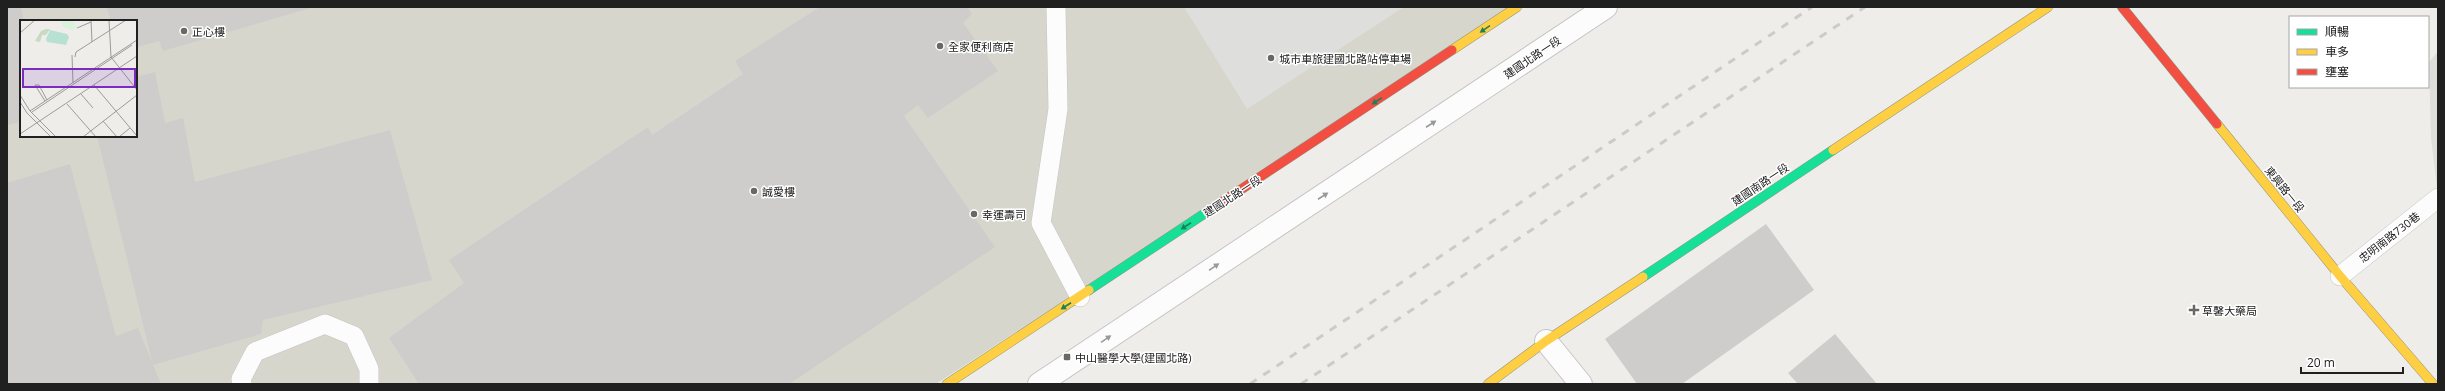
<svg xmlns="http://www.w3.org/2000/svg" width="2445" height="391" viewBox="0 0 2445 391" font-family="'Open Sans','Noto Sans TC',sans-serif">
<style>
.construction{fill:#d6d6cc;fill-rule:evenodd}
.parking{fill:#dededc}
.building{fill:#cfcdcb}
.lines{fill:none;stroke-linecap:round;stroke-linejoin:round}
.lane-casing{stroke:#c5c5c4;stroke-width:20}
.street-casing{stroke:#c5c5c4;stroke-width:24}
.fast-casing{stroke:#939783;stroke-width:10}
.slow-casing{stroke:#939783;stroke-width:10}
.jam-casing{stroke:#939783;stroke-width:10}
.lane{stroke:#fcfcfc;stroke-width:19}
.street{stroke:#fcfcfc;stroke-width:22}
.fast{stroke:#16e098;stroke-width:9}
.slow{stroke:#ffcf43;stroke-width:9}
.jam{stroke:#f24e42;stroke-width:9}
.rail{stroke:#cbcbcb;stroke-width:3;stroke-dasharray:8 8;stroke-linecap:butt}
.oneway{fill:#1b805c}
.oneway2{fill:#999}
.poi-dot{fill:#686867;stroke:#fff;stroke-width:1.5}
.labels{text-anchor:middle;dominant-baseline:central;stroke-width:3;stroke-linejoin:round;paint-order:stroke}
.poi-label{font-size:11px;fill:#202020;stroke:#fff;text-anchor:start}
.street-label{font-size:11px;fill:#202020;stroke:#fff}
.inset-road{fill:none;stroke:#9c9b99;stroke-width:1}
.view{fill:#7b2cbf;fill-opacity:0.15;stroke:#7b2cbf;stroke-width:2}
.inset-edge{fill:none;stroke:#202020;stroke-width:2}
</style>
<rect width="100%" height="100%" fill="#eeedea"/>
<!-- construction -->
<path class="construction" d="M 7,7 L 1513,7 L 936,384 L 7,384 ZM 21,21 L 136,21 L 136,136 L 21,136 Z"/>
<!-- parking -->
<path class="parking" d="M 1184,7 L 1404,7 L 1247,109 Z
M 2438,51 L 2438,187 L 2437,188 L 2431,138 L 2429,62 Z"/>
<!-- building -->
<path class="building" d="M 7,7 L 21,7 L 24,21 L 21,21 L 21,122 L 7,125 Z
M 107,7 L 314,7 L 163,51 L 159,41 L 138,47 L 136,21 L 111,21 Z
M 820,7 L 967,7 L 972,14 L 963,23 L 998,71 L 928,118 L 918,105 L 904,116 L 995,247 L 789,384 L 419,384 L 389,338 L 464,283 L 449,260 L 648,127 L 652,135 L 743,74 L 735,61 Z
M 155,72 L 165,123 L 183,118 L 195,182 L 390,130 L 432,280 L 263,320 L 261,334 L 153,365 L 97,136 L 136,136 L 136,77 Z
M 70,164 L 116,336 L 138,328 L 161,384 L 7,384 L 7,183 Z
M 1766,224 L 1814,290 L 1682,384 L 1637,384 L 1605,339 Z
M 1835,334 L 1877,384 L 1798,384 L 1788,373 Z"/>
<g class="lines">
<defs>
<path id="lane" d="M 1056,7 L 1058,109 L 1041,223 L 1080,297
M 2340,276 L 2438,198
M 242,384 L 241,379 L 255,352 L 325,324 L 354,336 L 369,369 L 369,384"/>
<path id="street" d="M 1546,341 L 1581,384
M 1039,384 L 1606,7"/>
<path id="fast" d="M 1643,277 L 1833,150
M 1089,290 L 1222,202"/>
<path id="slow" d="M 1452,50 L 1517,7
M 2217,124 L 2340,276 L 2433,384
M 1833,150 L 2048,7
M 947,384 L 1089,290
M 1488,384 L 1546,341 L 1643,277"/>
<path id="jam" d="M 2122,7 L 2217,124
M 1222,202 L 1452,50"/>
</defs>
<!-- lane casing -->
<use href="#lane" class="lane-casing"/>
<!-- street casing -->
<use href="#street" class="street-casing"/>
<!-- fast casing -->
<use href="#fast" class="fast-casing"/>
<!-- slow casing -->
<use href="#slow" class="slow-casing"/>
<!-- jam casing -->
<use href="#jam" class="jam-casing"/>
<!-- lane -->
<use href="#lane" class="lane"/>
<!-- street -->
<use href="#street" class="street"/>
<!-- fast -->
<use href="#fast" class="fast"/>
<!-- slow -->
<use href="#slow" class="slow"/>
<!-- jam -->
<use href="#jam" class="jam"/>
<!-- rail -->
<path class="rail" d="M 1250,384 L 1812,7
M 1301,384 L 1865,7"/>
</g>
<!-- one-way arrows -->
<defs><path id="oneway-solid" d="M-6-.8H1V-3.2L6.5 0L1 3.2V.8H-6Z"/></defs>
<g class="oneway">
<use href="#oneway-solid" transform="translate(1485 29) rotate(146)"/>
<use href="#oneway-solid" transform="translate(1377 101) rotate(147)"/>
<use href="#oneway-solid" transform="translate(1186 226) rotate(147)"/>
<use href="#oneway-solid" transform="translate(1066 306) rotate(147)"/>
</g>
<g class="oneway2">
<use href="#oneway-solid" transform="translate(1431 124) rotate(-33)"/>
<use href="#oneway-solid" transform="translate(1323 196) rotate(-33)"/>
<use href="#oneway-solid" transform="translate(1214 267) rotate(-34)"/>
<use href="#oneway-solid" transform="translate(1106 339) rotate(-34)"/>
</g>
<!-- markers -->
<g class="poi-dot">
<circle cx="184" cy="31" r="4"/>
<circle cx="940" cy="46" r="4"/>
<circle cx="1271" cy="58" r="4"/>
<circle cx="754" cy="191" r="4"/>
<circle cx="974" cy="214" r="4"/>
<path d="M2192 304h4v4h4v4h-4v4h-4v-4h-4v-4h4z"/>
<rect x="1063" y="353" width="8" height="8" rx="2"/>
</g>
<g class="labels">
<!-- poi labels -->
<g class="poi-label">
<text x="192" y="31">正心樓</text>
<text x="948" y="46">全家便利商店</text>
<text x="1279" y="58">城市車旅建國北路站停車場</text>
<text x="762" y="191">誠愛樓</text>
<text x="982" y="214">幸運壽司</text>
<text x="2202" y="310">草馨大藥局</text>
<text x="1075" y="357">中山醫學大學(建國北路)</text>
</g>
<!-- street labels -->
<g class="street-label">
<text transform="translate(1532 57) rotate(-34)">建國北路一段</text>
<text transform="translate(1760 184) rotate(-34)">建國南路一段</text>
<text transform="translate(2285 189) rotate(51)">東興路一段</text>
<text transform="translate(1232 196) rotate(-33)">建國北路一段</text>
<text transform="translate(2389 237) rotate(-38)">忠明南路730巷</text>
</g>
</g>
<!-- overview -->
<g transform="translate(20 20)">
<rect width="117" height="117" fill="#eeedea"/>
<path d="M 26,9 L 30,9 L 26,15 L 22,15 L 20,22 L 15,21 L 21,11 Z" fill="#c8dac1"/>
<path d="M 45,0 L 53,0 L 57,8 L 52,10 L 43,7 L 41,4 Z" fill="#daf1dc"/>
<path d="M 30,10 L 47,14 L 49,17 L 46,25 L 27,22 L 26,19 Z" fill="#b9e1d3"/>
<path class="inset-road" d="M 71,0 L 72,22M 89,0 L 91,37 L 117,70M 57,8 L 71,2M 0,13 L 15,0M 52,35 L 53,63M 55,37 L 56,32 L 106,0M 74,65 L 117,116M 61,74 L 73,88M 0,75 L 10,91 L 36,117M 25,81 L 15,65 L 19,65 L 27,80M 0,82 L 7,93 L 31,117M 47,84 L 76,117M 10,91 L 117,20M 12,92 L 112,25M 83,101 L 97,117M 0,114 L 117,36M 63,117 L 117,75M 99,117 L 110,108"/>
<path class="view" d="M 3,49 L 115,49 L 115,67 L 3,67 Z"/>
<rect width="117" height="117" class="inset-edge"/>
</g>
<!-- border -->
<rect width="2445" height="391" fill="none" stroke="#202020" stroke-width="16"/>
<!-- legend -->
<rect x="2289" y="16" width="140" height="72" fill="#ffffff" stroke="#a6a6a6"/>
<rect x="2297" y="29" width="20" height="6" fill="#16e098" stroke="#a6a6a6"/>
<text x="2325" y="36" font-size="12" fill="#202020">順暢</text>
<rect x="2297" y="49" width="20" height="6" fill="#ffcf43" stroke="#a6a6a6"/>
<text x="2325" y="56" font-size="12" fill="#202020">車多</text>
<rect x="2297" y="69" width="20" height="6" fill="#f24e42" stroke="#a6a6a6"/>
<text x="2325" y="76" font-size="12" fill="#202020">壅塞</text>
<!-- scale -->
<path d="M2301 367v6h102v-6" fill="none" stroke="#202020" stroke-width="2"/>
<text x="2307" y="367" font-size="12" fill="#202020" stroke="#ffffff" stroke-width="3" paint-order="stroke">20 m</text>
</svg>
